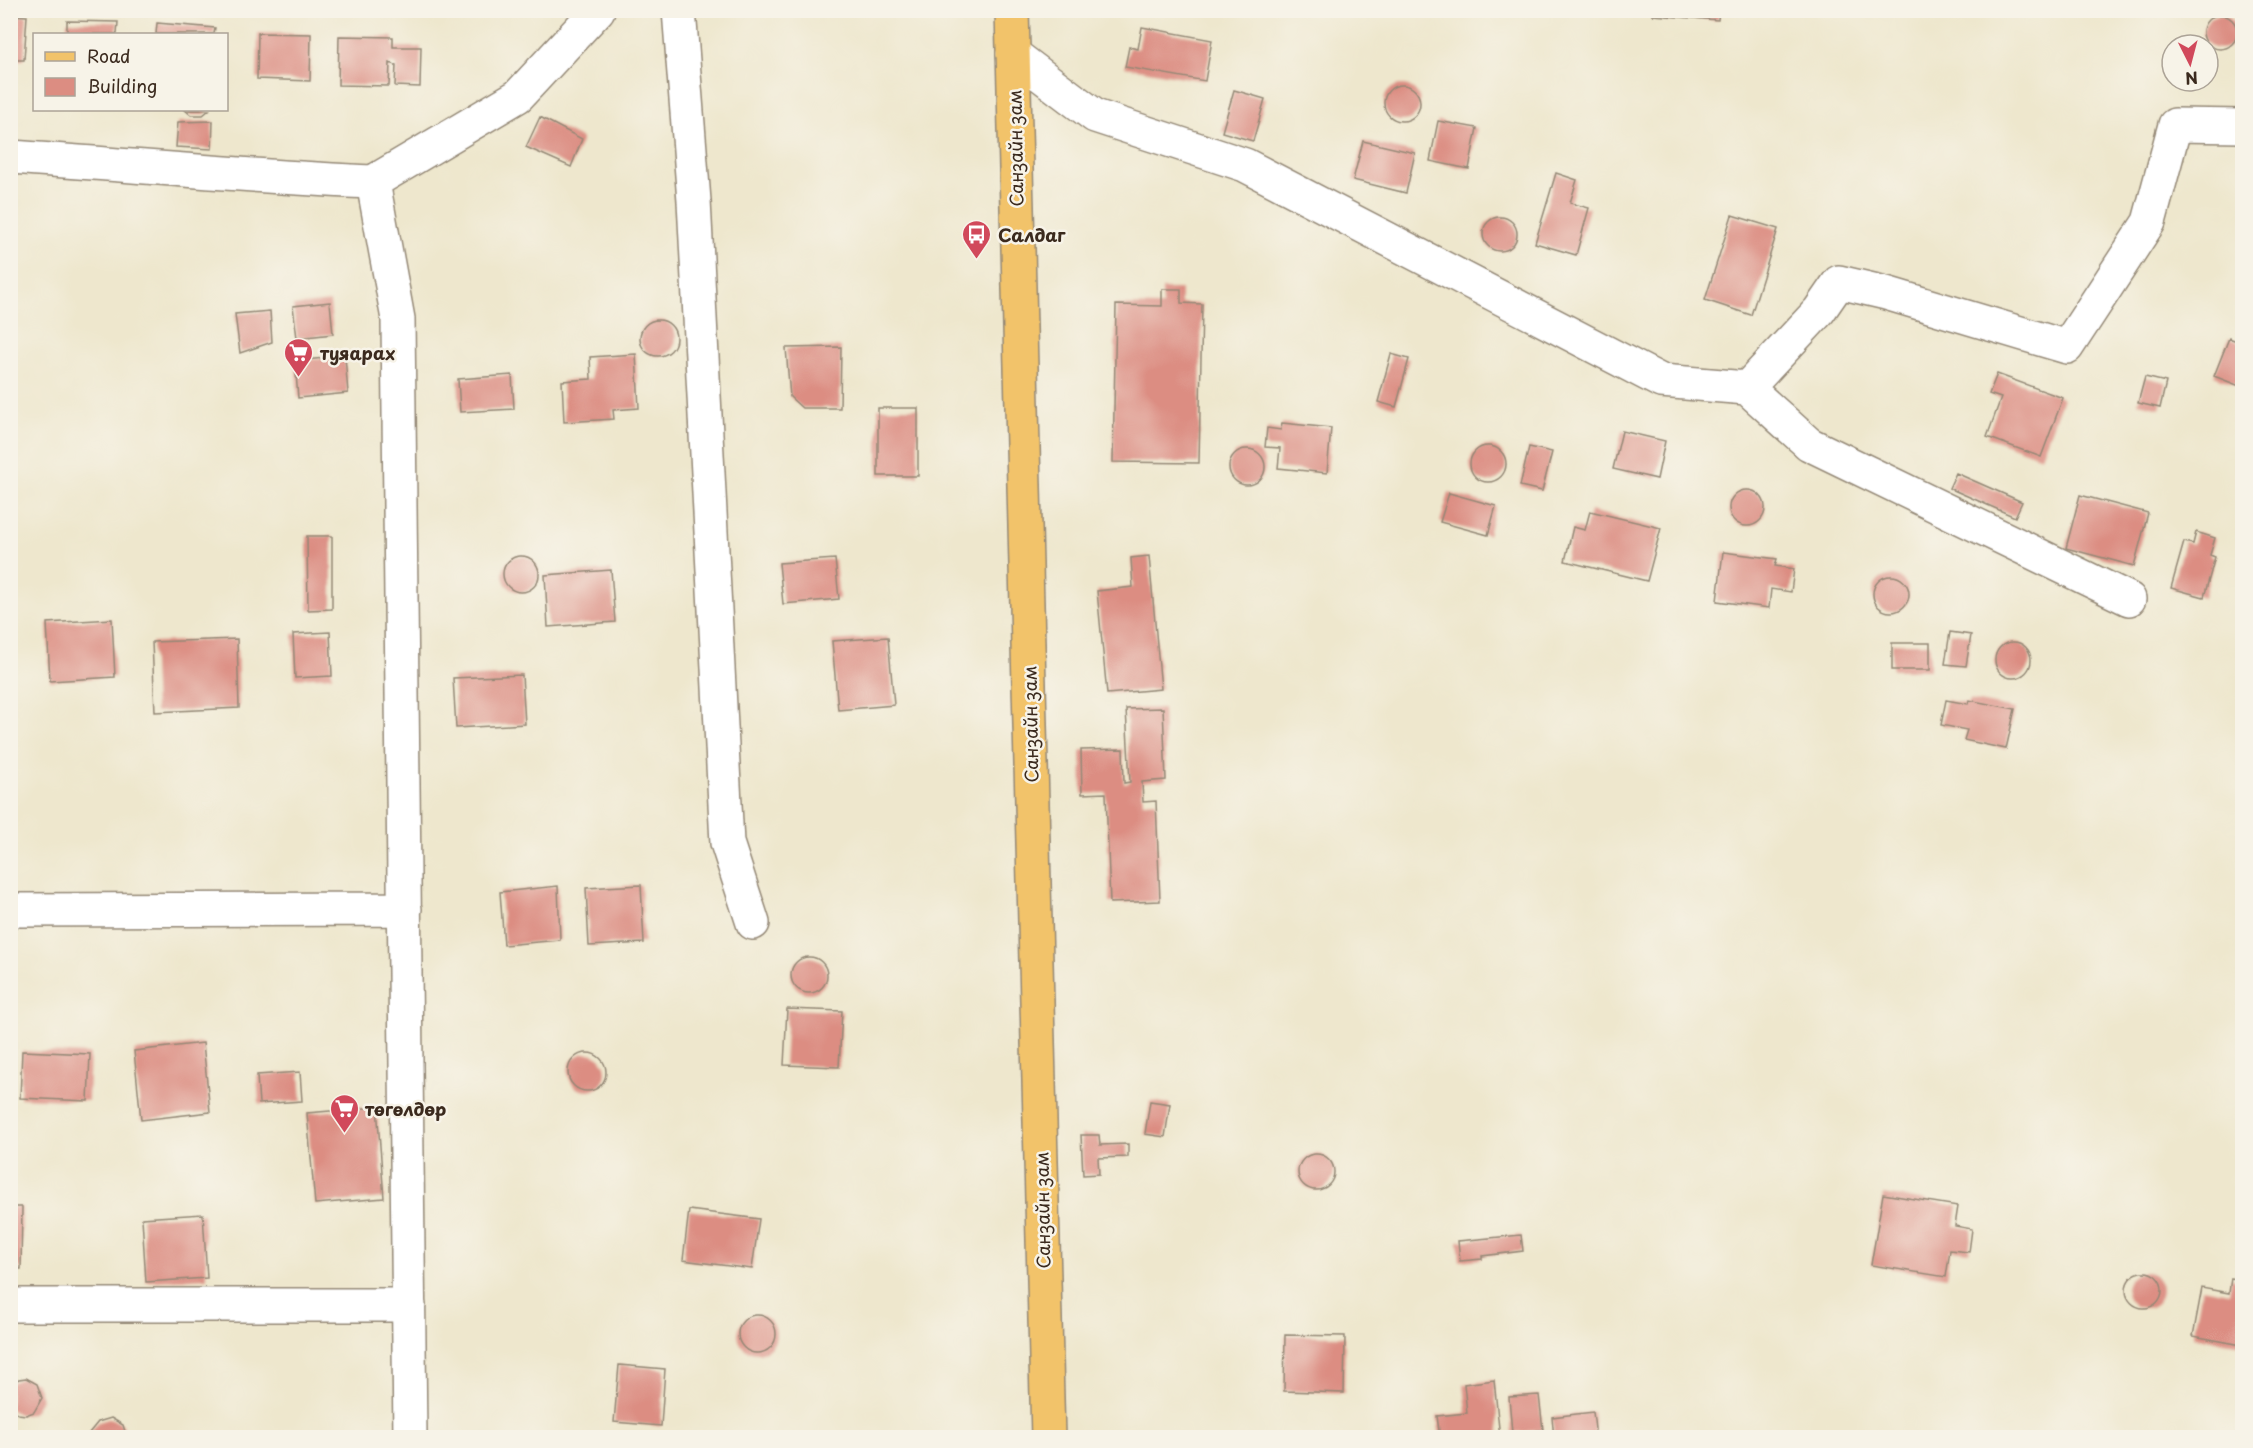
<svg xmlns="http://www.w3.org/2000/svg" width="2253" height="1448" viewBox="0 0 2253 1448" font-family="'Playpen Sans',sans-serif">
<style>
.building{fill:#dc8d82}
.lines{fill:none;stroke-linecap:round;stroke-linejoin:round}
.minor-casing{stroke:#948876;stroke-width:36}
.major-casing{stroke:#948876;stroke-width:36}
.minor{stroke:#fff;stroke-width:33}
.major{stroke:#f2c36a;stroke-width:33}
.labels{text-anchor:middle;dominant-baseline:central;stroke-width:5;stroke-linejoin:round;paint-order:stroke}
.street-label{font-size:18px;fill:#3b2a1e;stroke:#f7f3e8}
.poi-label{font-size:18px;font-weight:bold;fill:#3b2a1e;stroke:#f7f3e8;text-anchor:start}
</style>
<rect width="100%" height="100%" fill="#f7f3e8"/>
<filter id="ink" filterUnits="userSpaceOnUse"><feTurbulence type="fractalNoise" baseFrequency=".0167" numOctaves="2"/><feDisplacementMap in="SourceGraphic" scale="12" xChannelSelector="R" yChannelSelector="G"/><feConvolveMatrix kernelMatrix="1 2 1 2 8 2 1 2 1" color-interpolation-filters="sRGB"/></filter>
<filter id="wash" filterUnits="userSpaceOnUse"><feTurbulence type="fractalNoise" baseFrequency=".008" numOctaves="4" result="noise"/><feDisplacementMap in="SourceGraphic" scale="24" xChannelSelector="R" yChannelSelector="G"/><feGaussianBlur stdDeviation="1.35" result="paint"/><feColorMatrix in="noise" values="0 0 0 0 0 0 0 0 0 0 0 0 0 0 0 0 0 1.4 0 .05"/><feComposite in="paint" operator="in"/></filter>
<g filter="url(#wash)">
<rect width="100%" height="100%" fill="#eee7cd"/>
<g id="blocks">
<!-- building -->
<path class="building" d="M 1653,10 L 1719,10 L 1718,20 L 1653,15 Z
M2203 32a17 17 0 1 1 34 0a17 17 0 1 1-34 0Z
M 10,15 L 27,16 L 24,60 L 10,60 Z
M 67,21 L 118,22 L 117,34 L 67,34 Z
M 157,23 L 215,28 L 214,34 L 156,34 Z
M 1142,27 L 1212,40 L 1205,81 L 1125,67 L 1129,47 L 1138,49 Z
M 258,33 L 311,34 L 310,81 L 257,79 Z
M 339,36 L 393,37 L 393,47 L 421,47 L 420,87 L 395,86 L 396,65 L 390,63 L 389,86 L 338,85 Z
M1384 103a18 18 0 1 1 36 0a18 18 0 1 1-36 0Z
M 1234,90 L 1265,99 L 1253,141 L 1222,132 Z
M 185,110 L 209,110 L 203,115 L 191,115 Z
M 540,117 L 582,139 L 571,167 L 526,147 Z
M 213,121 L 212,149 L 176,147 L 178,122 Z
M 1438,121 L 1477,128 L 1469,169 L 1430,161 Z
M 1363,141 L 1415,153 L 1406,193 L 1353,180 Z
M 1556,173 L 1577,180 L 1570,203 L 1589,208 L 1576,255 L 1535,243 Z
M 1732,215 L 1778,229 L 1751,315 L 1705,300 Z
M1483 234a17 17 0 1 1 34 0a17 17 0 1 1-34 0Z
M 1162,289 L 1181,289 L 1181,303 L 1202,304 L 1199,463 L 1113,462 L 1116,305 L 1162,306 Z
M 330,302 L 333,334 L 297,338 L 293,306 Z
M 270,311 L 272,342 L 240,353 L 235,314 Z
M640 338a18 18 0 1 1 36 0a18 18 0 1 1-36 0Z
M 2229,338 L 2242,343 L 2242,387 L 2214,376 Z
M 841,347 L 840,408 L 802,408 L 790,397 L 786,348 Z
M 636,354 L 639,408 L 613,410 L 614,419 L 564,422 L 562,381 L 591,379 L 590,357 Z
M 1391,354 L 1409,359 L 1396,407 L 1378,402 Z
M 345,356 L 348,393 L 298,398 L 295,361 Z
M 1997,374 L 2063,398 L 2041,457 L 1987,437 L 2001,398 L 1989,394 Z
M 512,375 L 514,409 L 460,412 L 458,379 Z
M 2145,377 L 2166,382 L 2160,408 L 2138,403 Z
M 878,408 L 918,408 L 918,476 L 878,476 Z
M 1282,423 L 1331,428 L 1327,473 L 1278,468 L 1280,448 L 1265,447 L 1267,428 L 1281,430 Z
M 1622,431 L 1665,441 L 1657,479 L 1613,469 Z
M1470 464a18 18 0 1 1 36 0a18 18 0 1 1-36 0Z
M 1529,447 L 1552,452 L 1542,491 L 1520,486 Z
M1229 467a18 18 0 1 1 36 0a18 18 0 1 1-36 0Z
M 1956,473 L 2022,502 L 2015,517 L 1949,488 Z
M1729 508a18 18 0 1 1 36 0a18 18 0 1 1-36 0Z
M 1449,493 L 1496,506 L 1488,535 L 1440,522 Z
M 2080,495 L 2148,513 L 2134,566 L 2066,548 Z
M 1590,511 L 1661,528 L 1647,581 L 1565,561 L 1573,527 L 1585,530 Z
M 2196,532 L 2215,538 L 2210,555 L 2215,557 L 2204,597 L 2171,588 L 2184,542 L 2193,544 Z
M 307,536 L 332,536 L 332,609 L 308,610 Z
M 1723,552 L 1777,559 L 1775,566 L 1794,569 L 1791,592 L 1771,589 L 1769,608 L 1717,601 Z
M503 574a18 18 0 1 1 36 0a18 18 0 1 1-36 0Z
M 1149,556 L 1161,689 L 1107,694 L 1097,591 L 1133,587 L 1131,558 Z
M 835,559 L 839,599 L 783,604 L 779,563 Z
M 611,570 L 615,622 L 548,627 L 545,575 Z
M1873 594a18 18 0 1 1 36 0a18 18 0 1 1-36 0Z
M 112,619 L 115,677 L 50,681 L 47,623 Z
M 330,632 L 332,676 L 295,678 L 293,634 Z
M 1950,632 L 1971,635 L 1966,666 L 1945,664 Z
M 888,637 L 894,705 L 838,710 L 832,641 Z
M 237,639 L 239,708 L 155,712 L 152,642 Z
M1995 660a18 18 0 1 1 36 0a18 18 0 1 1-36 0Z
M 1892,643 L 1930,643 L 1930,670 L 1892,670 Z
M 522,675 L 525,724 L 456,728 L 453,678 Z
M 1946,700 L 1968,704 L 1969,700 L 2015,709 L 2006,749 L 1964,740 L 1967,730 L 1941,725 Z
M 1163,708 L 1166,780 L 1142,782 L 1143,802 L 1156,801 L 1160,901 L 1110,903 L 1106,793 L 1082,794 L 1081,750 L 1123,749 L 1124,783 L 1130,782 L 1126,709 Z
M 641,885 L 644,943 L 589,946 L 586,888 Z
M 558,886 L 560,940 L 504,945 L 500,892 Z
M791 975a18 18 0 1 1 36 0a18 18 0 1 1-36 0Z
M 787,1009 L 842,1011 L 839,1067 L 784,1065 Z
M 203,1043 L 210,1112 L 141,1120 L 134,1051 Z
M 22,1051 L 90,1054 L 88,1101 L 20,1098 Z
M568 1072a19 19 0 1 1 38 0a19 19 0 1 1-38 0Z
M 300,1072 L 302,1101 L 259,1104 L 257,1075 Z
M 1150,1101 L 1170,1104 L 1165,1137 L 1145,1134 Z
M 377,1107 L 384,1198 L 315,1204 L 307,1113 Z
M 1081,1135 L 1099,1135 L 1100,1145 L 1128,1144 L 1128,1157 L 1098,1158 L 1099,1174 L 1083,1175 Z
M1298 1172a18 18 0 1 1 36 0a18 18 0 1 1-36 0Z
M 1883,1194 L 1958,1206 L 1955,1226 L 1972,1229 L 1969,1252 L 1950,1250 L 1946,1277 L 1871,1265 Z
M 10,1207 L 22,1207 L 21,1269 L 10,1269 Z
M 689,1210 L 759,1219 L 752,1269 L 683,1260 Z
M 203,1214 L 207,1278 L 146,1282 L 142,1218 Z
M 1521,1235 L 1523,1251 L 1482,1256 L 1482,1259 L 1460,1261 L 1458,1241 Z
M2126 1290a18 18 0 1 1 36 0a18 18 0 1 1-36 0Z
M 2231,1278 L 2242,1280 L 2242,1345 L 2193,1336 L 2202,1288 L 2229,1293 Z
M738 1334a19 19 0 1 1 38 0a19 19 0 1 1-38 0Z
M 1285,1335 L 1345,1336 L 1344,1393 L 1284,1391 Z
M 619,1365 L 665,1369 L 661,1426 L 614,1422 Z
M 26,1378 L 37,1384 L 42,1398 L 34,1412 L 26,1415 L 18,1414 L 10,1409 L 10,1383 L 19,1379 Z
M 1494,1380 L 1500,1438 L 1440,1438 L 1437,1416 L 1467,1413 L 1464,1384 Z
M 1539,1395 L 1543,1430 L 1512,1433 L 1509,1397 Z
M 1593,1412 L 1596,1438 L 1554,1438 L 1552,1417 Z
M 111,1418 L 123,1425 L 127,1438 L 90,1438 L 89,1433 L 98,1422 Z"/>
</g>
</g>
<g filter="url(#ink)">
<use href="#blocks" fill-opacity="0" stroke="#948876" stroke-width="1.5"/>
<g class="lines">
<defs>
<path id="minor" d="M 679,10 L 694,201 L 727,843 L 753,923
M 1013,54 L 1095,116 L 1245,165 L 1661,381 L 1747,388 L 1819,311 L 1839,282 L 1886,293 L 2067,347 L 2149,222 L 2175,125 L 2242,126
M 10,157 C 131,165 252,177 373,182
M 1747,388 L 1809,444 L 2129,599
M 10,910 L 405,909
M 10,1305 L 409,1305
M 410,1438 L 398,319 L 373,182 L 518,96 L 598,10"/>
<path id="major" d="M 1012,10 L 1048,1438"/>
</defs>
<!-- minor casing -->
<use href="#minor" class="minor-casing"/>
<!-- major casing -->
<use href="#major" class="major-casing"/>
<!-- minor -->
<use href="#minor" class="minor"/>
<!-- major -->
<use href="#major" class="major"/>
</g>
</g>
<!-- icons -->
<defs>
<symbol id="bus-pin" viewBox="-11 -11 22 30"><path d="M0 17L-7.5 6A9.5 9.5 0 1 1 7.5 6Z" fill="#d1495b" stroke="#f7f3e8"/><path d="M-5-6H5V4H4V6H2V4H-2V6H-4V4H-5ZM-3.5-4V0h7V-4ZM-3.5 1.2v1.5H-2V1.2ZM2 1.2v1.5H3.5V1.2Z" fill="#fff"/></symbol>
<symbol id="supermarket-pin" viewBox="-11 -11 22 30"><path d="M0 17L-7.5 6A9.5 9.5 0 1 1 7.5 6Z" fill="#d1495b" stroke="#f7f3e8"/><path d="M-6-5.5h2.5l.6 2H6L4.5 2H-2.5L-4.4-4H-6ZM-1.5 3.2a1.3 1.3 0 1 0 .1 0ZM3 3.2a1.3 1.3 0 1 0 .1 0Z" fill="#fff"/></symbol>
</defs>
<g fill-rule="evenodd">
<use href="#bus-pin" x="960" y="218" width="33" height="45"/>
<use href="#supermarket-pin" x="282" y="336" width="33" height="45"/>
<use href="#supermarket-pin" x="328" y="1092" width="33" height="45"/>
</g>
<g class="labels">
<!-- street labels -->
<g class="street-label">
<text transform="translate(1015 148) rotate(-91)">Санзайн зам</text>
<text transform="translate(1030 724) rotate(-91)">Санзайн зам</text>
<text transform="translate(1042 1210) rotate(-91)">Санзайн зам</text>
</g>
<!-- poi labels -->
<g class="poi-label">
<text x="998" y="234">Салдаг</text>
<text x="320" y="352">туяарах</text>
<text x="365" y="1108">төгөлдөр</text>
</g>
</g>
<!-- margin -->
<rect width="2253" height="1448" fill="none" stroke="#f7f3e8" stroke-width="36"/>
<!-- legend -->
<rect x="33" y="33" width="195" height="78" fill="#f7f3e8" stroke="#aca397" stroke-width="1.5"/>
<rect x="45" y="52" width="30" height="9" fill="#f2c36a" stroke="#aca397" stroke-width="1.5"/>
<text x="87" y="63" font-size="18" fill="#3b2a1e">Road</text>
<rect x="45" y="78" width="30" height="18" fill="#dc8d82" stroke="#aca397" stroke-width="1.5"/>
<text x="87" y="93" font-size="18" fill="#3b2a1e">Building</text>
<!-- north arrow -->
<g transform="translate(2190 63) rotate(174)"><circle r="28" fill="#f7f3e8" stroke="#aca397" stroke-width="1.5"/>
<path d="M0-4.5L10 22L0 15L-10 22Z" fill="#d1495b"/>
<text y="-9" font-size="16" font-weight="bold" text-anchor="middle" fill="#3b2a1e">N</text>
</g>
</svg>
